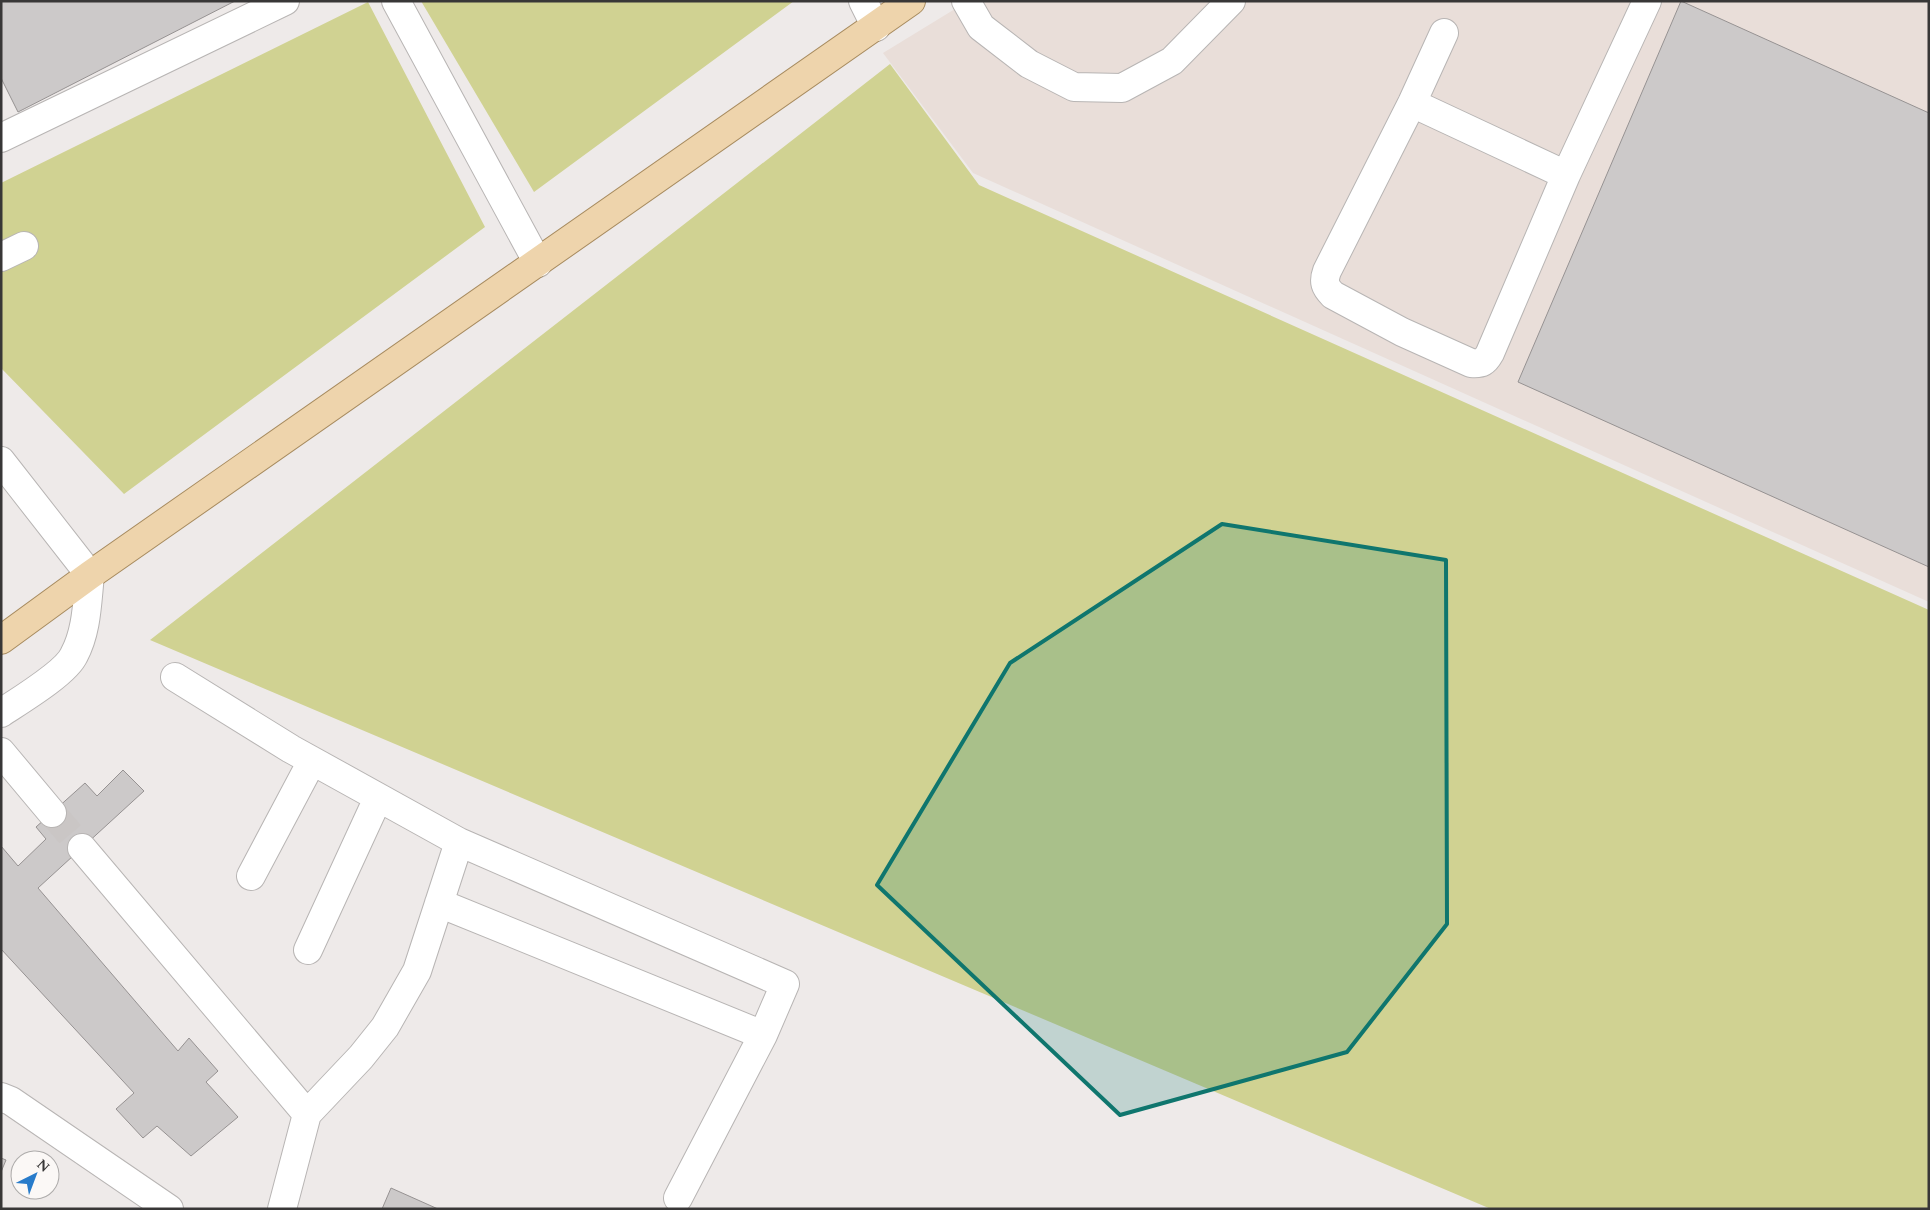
<svg xmlns="http://www.w3.org/2000/svg" width="1930" height="1210" viewBox="0 0 1930 1210" font-family="Spectral,serif">
<style>
.built{fill:#e9ded9}
.green{fill:#d0d292}
.building{fill:#ccc9c9;stroke:#969292}
.lines{fill:none;stroke-linecap:round;stroke-linejoin:round}
.minor-tunnel{stroke:#cac6c5;stroke-width:28;stroke-dasharray:28 14;stroke-linecap:butt}
.minor-casing{stroke:#b8b5b4;stroke-width:30}
.major-casing{stroke:#a78b5f;stroke-width:30}
.minor{stroke:#fff;stroke-width:28}
.major{stroke:#eed4ac;stroke-width:28}
.marked{fill:#0f766e;fill-opacity:0.2;stroke:#0f766e;stroke-width:4;stroke-linejoin:round}
</style>
<rect width="100%" height="100%" fill="#eeeae9"/>
<!-- built -->
<path class="built" d="M 968,1 L 1929,1 L 1929,602 L 973,173 L 883,53 Z"/>
<!-- green -->
<path class="green" d="M 421,1 L 794,1 L 534,192 Z
M 368,2 L 485,227 L 124,494 L 1,368 L 1,183 Z
M 890,64 L 979,185 L 1929,610 L 1929,1209 L 1491,1209 L 150,640 Z"/>
<!-- building -->
<path class="building" d="M 1,1 L 235,1 L 18,112 L 1,78 Z
M 1681,1 L 1929,113 L 1929,567 L 1518,382 Z
M 123,770 L 144,791 L 38,888 L 178,1051 L 189,1038 L 218,1071 L 206,1082 L 238,1117 L 191,1156 L 157,1126 L 143,1138 L 116,1109 L 134,1093 L 1,949 L 1,846 L 18,866 L 46,839 L 36,827 L 85,783 L 97,796 Z
M 1,1158 L 6,1160 L 1,1172 Z
M 391,1188 L 438,1209 L 382,1209 Z"/>
<g class="lines">
<!-- minor-tunnel -->
<path class="minor-tunnel" d="M 52,813 L 82,848"/>
<defs>
<path id="minor" d="M 396,1 L 538,263
M 863,1 L 876,27
M 966,1 L 981,27 L 1029,64 L 1074,87 L 1122,88 L 1172,61 L 1231,1
M 1444,33 L 1412,103 L 1327,271 C 1323,282 1325,287 1333,295 L 1402,332 L 1471,363 C 1482,364 1485,362 1490,353 L 1566,175 L 1647,1
M 1412,103 L 1566,175
M 1,138 L 285,1
M 1,257 L 24,246
M 1,461 L 90,575 C 87,602 87,631 74,655 C 66,673 19,701 1,713
M 175,677 L 291,749 L 459,842 L 417,971 L 385,1027 L 361,1057 L 307,1114
M 1,752 L 52,813
M 459,842 L 785,984 L 763,1035 L 678,1198
M 82,848 L 307,1114 L 282,1209
M 251,876 L 312,761
M 439,903 L 763,1035
M 308,950 L 378,798
M 1,1097 L 11,1101 L 169,1209"/>
<path id="major" d="M 1,640 L 90,575 L 911,1"/>
</defs>
<!-- minor casing -->
<use href="#minor" class="minor-casing"/>
<!-- major casing -->
<use href="#major" class="major-casing"/>
<!-- minor -->
<use href="#minor" class="minor"/>
<!-- major -->
<use href="#major" class="major"/>
</g>
<!-- marked area -->
<path class="marked" d="M 1222,524 L 1446,560 L 1447,924 L 1347,1052 L 1120,1115 L 877,885 L 1010,663 Z"/>
<!-- border -->
<rect width="1930" height="1210" fill="none" stroke="#383737" stroke-width="5"/>
<!-- north arrow -->
<g transform="translate(35 1175) rotate(42)"><circle r="24" fill="#fbf8f6" stroke="#adabaa"/>
<path d="M0-4L9 19L0 12L-9 19Z" fill="#277bca"/>
<text y="-8" font-size="14" font-weight="bold" text-anchor="middle" fill="#383737">N</text>
</g>
</svg>
